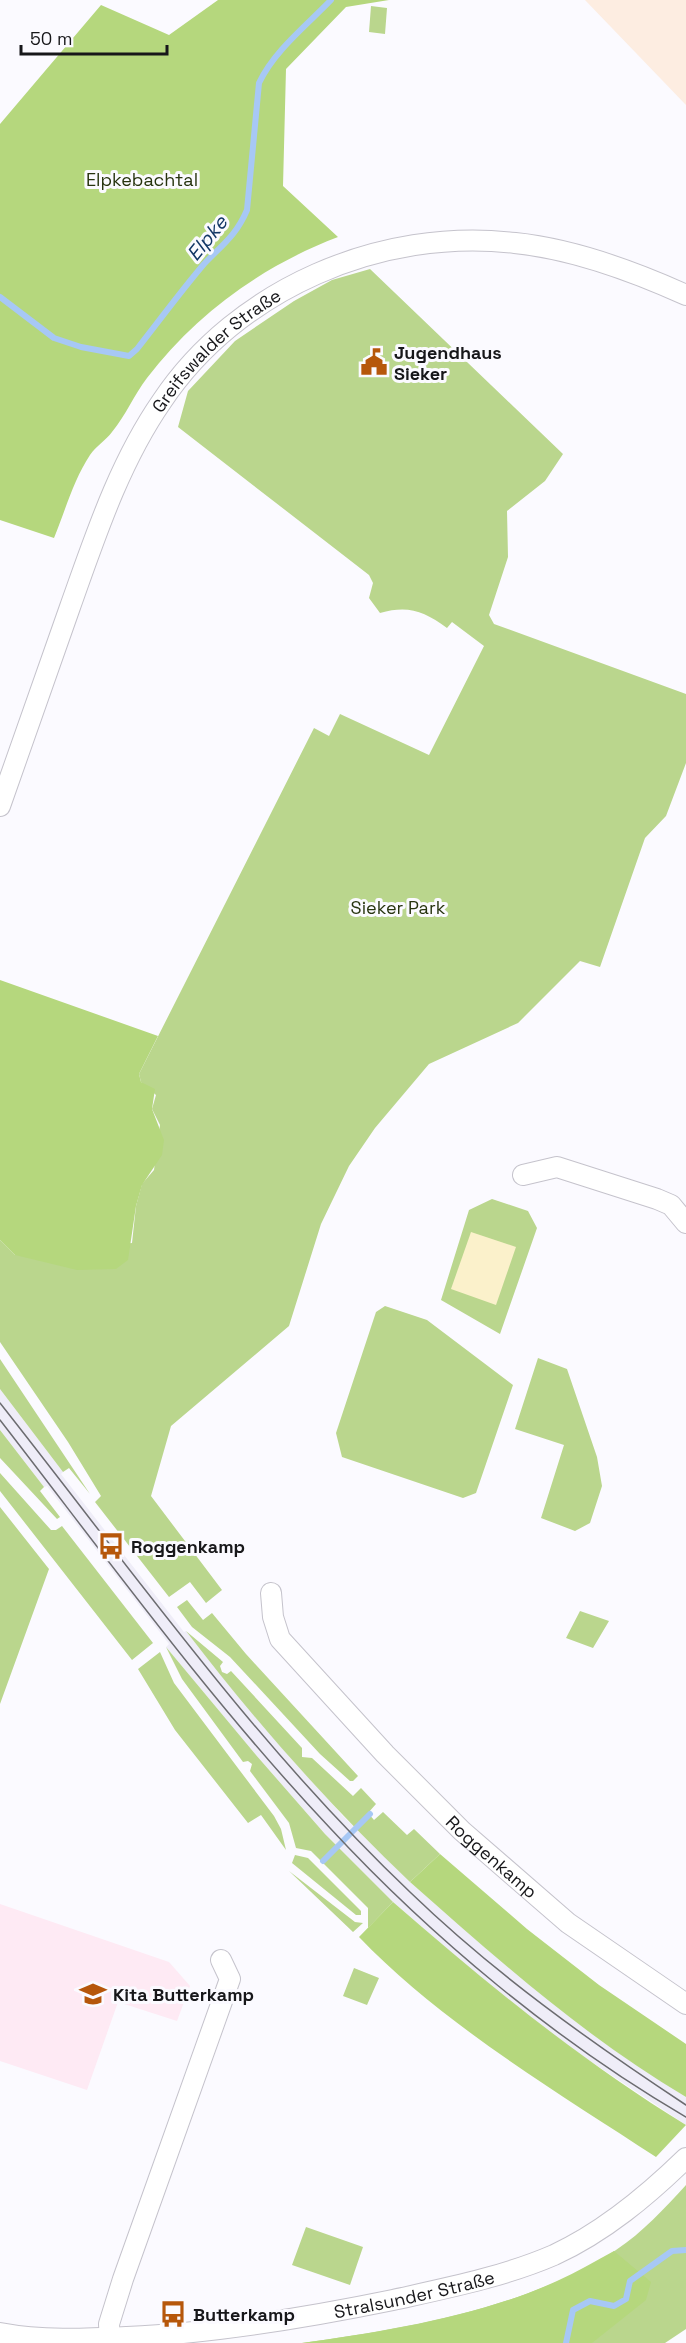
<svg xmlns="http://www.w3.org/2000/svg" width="686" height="2343" viewBox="0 0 686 2343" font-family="'Space Grotesk',sans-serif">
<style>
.commercial{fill:#fdede1}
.built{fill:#efedf8}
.education{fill:#feeaf4}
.green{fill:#bad68d}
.forest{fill:#b5d77d}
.sand{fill:#fbf1cb}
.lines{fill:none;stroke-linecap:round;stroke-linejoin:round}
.stream{stroke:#a7c8f5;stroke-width:6}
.street-casing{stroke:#c5c3cc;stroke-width:22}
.street{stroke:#fff;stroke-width:20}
.tram{stroke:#6c6c70;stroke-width:1.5}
.labels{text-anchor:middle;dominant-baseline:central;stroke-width:6;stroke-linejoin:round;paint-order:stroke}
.park-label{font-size:18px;fill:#27340f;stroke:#fbfaff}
.poi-label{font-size:18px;font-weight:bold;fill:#17171a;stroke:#fbfaff;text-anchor:start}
.street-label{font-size:18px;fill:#17171a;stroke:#fbfaff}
.water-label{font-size:20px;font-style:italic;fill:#133765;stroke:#fbfaff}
</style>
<rect width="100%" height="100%" fill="#fbfaff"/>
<!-- commercial -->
<path class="commercial" d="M 585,0 L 686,0 L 686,105 Z"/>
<!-- built -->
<path class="built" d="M 0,1389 L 63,1472 L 61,1474 L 184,1632 L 186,1631 L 276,1741 L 342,1815 L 410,1882 L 539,1992 L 626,2057 L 686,2097 L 686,2125 L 566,2045 L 483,1980 L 393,1902 L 325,1834 L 256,1755 L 166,1647 L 169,1644 L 47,1486 L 44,1487 L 0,1430 Z"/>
<!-- education -->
<path class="education" d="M 0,1904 L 169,1962 L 190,1986 L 177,2021 L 118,2002 L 87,2090 L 0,2061 Z"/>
<!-- green -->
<path class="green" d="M 371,6 L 387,8 L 385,34 L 369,32 Z
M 370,269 L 563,454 L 545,481 L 507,511 L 508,557 L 489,615 L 494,624 L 686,694 L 686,763 L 666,816 L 645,838 L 600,967 L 580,961 L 518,1023 L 429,1064 L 375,1128 L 349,1166 L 321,1224 L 289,1326 L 171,1426 L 151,1496 L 222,1590 L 206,1603 L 190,1582 L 169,1597 L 95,1502 L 101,1496 L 68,1442 L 0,1342 L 0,1240 L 15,1255 L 132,1243 L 136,1206 L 142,1184 L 154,1170 L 160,1125 L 152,1109 L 156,1095 L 141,1082 L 139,1074 L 314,728 L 329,736 L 340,714 L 429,755 L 484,646 L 452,622 L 447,628 C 424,611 408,605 380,613 L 369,598 L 373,583 L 369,575 L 178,427 L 188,391 L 235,341 L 294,301 L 332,280 Z
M 492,1199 L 528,1211 L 537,1228 L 500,1334 L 441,1300 L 469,1210 Z
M 385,1306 L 427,1320 L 513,1385 L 476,1493 L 463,1498 L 342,1457 L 336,1433 L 376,1312 Z
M 538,1358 L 567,1369 L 597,1457 L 602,1486 L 590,1523 L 575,1531 L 541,1518 L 564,1445 L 515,1429 Z
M 0,1359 L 90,1494 L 69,1468 L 63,1472 L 0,1389 Z
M 0,1430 L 44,1487 L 40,1491 L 60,1517 L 57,1519 L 0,1458 Z
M 0,1473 L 51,1530 L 56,1530 L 62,1526 L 153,1643 L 132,1660 L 0,1491 Z
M 0,1507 L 49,1569 L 0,1704 Z
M 187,1600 L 203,1620 L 212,1613 L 246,1654 L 358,1776 L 353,1781 L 350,1781 L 320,1754 L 230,1657 L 192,1627 L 177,1607 Z
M 580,1611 L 609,1621 L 593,1648 L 566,1638 Z
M 186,1631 L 223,1662 L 220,1666 L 222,1672 L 227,1674 L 231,1671 L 302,1748 L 302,1757 L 312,1758 L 353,1796 L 361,1788 L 376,1804 L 368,1813 L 374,1820 L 383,1812 L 407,1835 L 414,1829 L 440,1854 L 410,1882 C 329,1805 254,1720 186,1631 Z
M 166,1647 L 256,1755 L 325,1834 L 393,1902 L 368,1928 L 368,1908 L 311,1851 L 296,1848 L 289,1823 L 250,1771 L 252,1764 L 248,1761 L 243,1762 L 182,1679 Z
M 160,1652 L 174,1683 L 274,1816 L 281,1829 L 286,1850 L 261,1815 L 248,1823 L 175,1730 L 138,1669 Z
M 295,1855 L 308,1858 L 361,1911 L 361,1915 L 356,1915 L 292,1863 Z
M 289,1871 L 355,1922 L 363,1923 L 353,1932 Z
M 354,1968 L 379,1978 L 367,2005 L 343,1996 Z
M 686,2185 L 686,2329 L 665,2343 L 302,2343 C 404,2329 528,2308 616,2250 C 643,2232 664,2209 686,2185 Z
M 306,2227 L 363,2247 L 350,2285 L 292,2265 Z"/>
<!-- forest -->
<path class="forest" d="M 218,0 L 389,0 L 346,7 L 286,69 L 283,186 L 338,237 C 262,266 196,314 147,378 C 134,395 126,415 112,432 C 106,440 96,446 90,455 C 74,479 65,511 54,538 L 0,520 L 0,124 L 101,5 L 169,35 Z
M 0,980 L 158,1036 L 139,1074 L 141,1082 L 155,1089 L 152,1109 L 164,1140 L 162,1155 L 142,1185 L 136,1206 L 128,1260 L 116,1269 L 77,1270 L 15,1255 L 0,1240 Z
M 440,1854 L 527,1929 L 599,1985 L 686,2044 L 686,2097 C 586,2038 497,1959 410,1882 Z
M 393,1902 C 486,1983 580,2060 686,2125 L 656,2157 C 557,2092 441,2023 359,1937 Z
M 614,2251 L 651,2282 L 646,2300 L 592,2343 L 302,2343 C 385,2332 481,2316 557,2281 C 577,2272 595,2261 614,2251 Z"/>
<!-- sand -->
<path class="sand" d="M 471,1232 L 516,1247 L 496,1305 L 451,1289 Z"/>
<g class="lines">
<!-- stream -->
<path class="stream" d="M 0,297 L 54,338 L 81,347 L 129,356 L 137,349 C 159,321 181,291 204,264 C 222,245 236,236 247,210 L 259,83 C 274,51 306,26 331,0
M 323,1861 L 370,1814
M 566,2343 L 573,2310 L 590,2301 L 614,2306 L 626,2299 L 630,2281 L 672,2251 L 686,2250"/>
<defs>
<g id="street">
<path id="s1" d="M 0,806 C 23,739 47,673 70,607 C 95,537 119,463 162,401 C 237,289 381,227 515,243 C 573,249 633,271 686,295"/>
<path d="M 523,1175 L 557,1167 L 657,1199 L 671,1205 L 686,1223"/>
<path id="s2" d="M 271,1593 L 273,1617 L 280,1639 L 385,1754 L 462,1831 L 568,1923 L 686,2004"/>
<path id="s3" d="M 0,2333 C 42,2341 84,2339 127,2337 C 216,2333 305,2318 393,2300 C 447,2288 503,2277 554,2255 C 604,2232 647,2196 686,2158"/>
<path d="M 110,2343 L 109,2324 L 123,2279 L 230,1979 L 221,1960"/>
</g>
</defs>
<!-- street casing -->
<use href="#street" class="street-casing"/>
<!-- street -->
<use href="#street" class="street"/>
<!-- tram -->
<path class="tram" d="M 0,1403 C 132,1570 256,1746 411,1893 C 495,1974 589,2041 686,2105
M 0,1420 C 107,1558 210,1701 330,1828 C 431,1937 557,2042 686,2117"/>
</g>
<!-- icons -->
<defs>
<symbol id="civic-bare" viewBox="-9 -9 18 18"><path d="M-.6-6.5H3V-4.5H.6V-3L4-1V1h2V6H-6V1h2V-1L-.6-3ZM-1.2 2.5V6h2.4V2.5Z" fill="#b6570b" stroke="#fbfaff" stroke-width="2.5" paint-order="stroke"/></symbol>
<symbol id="bus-bare" viewBox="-9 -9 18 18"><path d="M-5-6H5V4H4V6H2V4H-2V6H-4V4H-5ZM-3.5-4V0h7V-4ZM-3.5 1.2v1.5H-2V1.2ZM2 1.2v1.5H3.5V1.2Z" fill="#b6570b" stroke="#fbfaff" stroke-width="2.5" paint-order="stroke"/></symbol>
<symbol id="school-bare" viewBox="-9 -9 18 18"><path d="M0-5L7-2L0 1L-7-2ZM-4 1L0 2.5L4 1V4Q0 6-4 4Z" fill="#b6570b" stroke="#fbfaff" stroke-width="2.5" paint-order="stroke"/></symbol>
</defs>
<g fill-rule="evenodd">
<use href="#civic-bare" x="355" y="343" width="38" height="38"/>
<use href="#bus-bare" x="92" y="1527" width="38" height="38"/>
<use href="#school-bare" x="74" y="1975" width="38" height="38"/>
<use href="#bus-bare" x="154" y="2295" width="38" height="38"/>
</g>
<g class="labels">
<!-- park labels -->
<g class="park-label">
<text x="142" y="179">Elpkebachtal</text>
<text x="398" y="907">Sieker Park</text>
</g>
<!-- poi labels -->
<g class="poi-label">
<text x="394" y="352">Jugendhaus<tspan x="394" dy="21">Sieker</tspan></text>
<text x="131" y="1546">Roggenkamp</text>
<text x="113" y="1994">Kita Butterkamp</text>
<text x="193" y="2314">Butterkamp</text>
</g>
<!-- street labels -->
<g class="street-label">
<text stroke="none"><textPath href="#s1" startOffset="512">Greifswalder Straße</textPath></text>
<text stroke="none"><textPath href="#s2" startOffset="351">Roggenkamp</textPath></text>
<text stroke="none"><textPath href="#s3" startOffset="418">Stralsunder Straße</textPath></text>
</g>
<!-- water labels -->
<g class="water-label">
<text transform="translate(207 238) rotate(-51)">Elpke</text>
</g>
</g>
<!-- scale -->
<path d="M21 45v9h146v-9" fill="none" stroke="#17171a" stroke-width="3"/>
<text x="30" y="45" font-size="18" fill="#17171a" stroke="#fbfaff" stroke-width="4.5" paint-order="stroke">50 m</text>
</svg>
